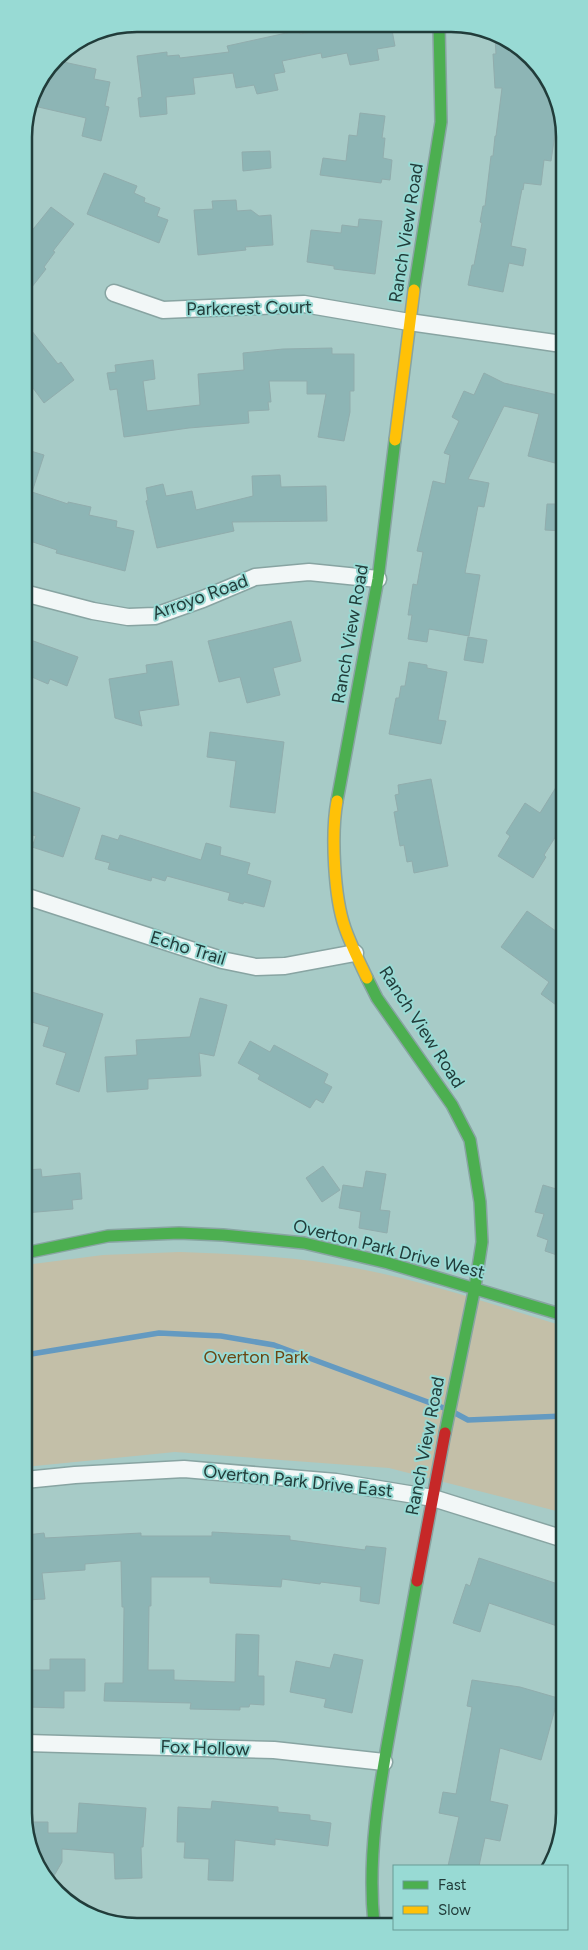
<svg xmlns="http://www.w3.org/2000/svg" width="588" height="1950" viewBox="0 0 588 1950" font-family="Figtree,sans-serif">
<style>
.green{fill:#c3bfa8}
.lines{fill:none;stroke-linecap:round;stroke-linejoin:round}
.stream{stroke:#649ac1;stroke-width:5.5}
.building{fill:#8db5b5;stroke:#91adad}
.street-casing{stroke:#88a4a2;stroke-width:19}
.fast-casing{stroke:#88a4a2;stroke-width:14}
.slow-casing{stroke:#88a4a2;stroke-width:14}
.jam-casing{stroke:#88a4a2;stroke-width:14}
.street{stroke:#f2f7f7;stroke-width:16}
.fast{stroke:#4caf50;stroke-width:11}
.slow{stroke:#ffc107;stroke-width:11}
.jam{stroke:#c62828;stroke-width:11}
.labels{text-anchor:middle;dominant-baseline:central;stroke-width:4;stroke-linejoin:round;paint-order:stroke}
.street-label{font-size:18px;fill:#213c3a;stroke:#98dad4}
.park-label{font-size:18px;fill:#6c4511;stroke:#98dad4}
.rim{fill:none;stroke:#213c3a;stroke-width:2.5}
</style>
<rect width="100%" height="100%" fill="#a7cbc7"/>
<!-- green -->
<path class="green" d="M 180,1252 C 231,1254 282,1256 332,1264 C 411,1276 487,1303 563,1326 L 564,1513 L 389,1468 L 175,1452 L 25,1467 L 25,1265 L 103,1255 Z"/>
<g class="lines">
<!-- stream -->
<path class="stream" d="M 25,1355 L 159,1333 L 221,1336 L 274,1345 L 444,1408
M 455,1413 L 468,1420 L 564,1416"/>
</g>
<!-- building -->
<path class="building" d="M 328,25 L 391,25 L 395,46 L 377,49 L 379,60 L 350,65 L 347,53 L 322,58 L 321,53 L 282,61 L 285,72 L 274,74 L 278,90 L 257,94 L 254,85 L 236,88 L 233,73 L 193,78 L 195,94 L 166,97 L 167,114 L 140,117 L 138,98 L 142,97 L 137,56 L 167,52 L 167,56 L 179,55 L 180,58 L 229,52 L 227,46 L 300,30 L 300,34 L 328,29 Z
M 495,38 L 531,57 L 562,115 L 562,135 L 555,134 L 551,161 L 544,160 L 541,185 L 524,183 L 523,190 L 522,189 L 511,246 L 526,249 L 523,266 L 509,263 L 503,292 L 468,285 L 472,265 L 474,265 L 482,223 L 480,222 L 483,206 L 485,206 L 491,156 L 493,156 L 495,136 L 496,136 L 502,88 L 495,88 L 493,54 L 496,54 Z
M 59,61 L 96,69 L 94,79 L 110,82 L 105,106 L 109,107 L 101,141 L 82,136 L 86,118 L 34,106 L 39,84 L 51,66 L 58,68 Z
M 360,113 L 385,116 L 382,138 L 385,138 L 383,158 L 392,160 L 390,180 L 382,179 L 381,183 L 320,175 L 323,158 L 346,161 L 349,135 L 357,136 Z
M 270,151 L 271,168 L 243,171 L 242,152 Z
M 104,173 L 137,186 L 134,193 L 145,198 L 144,202 L 160,208 L 157,216 L 168,220 L 159,243 L 87,214 Z
M 236,200 L 237,211 L 251,210 L 259,216 L 271,215 L 273,245 L 245,247 L 246,250 L 198,255 L 194,210 L 213,209 L 212,201 Z
M 51,207 L 74,224 L 53,251 L 55,252 L 44,267 L 46,269 L 24,297 L 24,228 L 30,233 Z
M 359,219 L 382,221 L 375,274 L 334,269 L 334,266 L 307,262 L 311,230 L 341,233 L 342,225 L 358,227 Z
M 24,321 L 58,364 L 61,362 L 74,380 L 44,403 L 30,384 L 24,389 Z
M 332,348 L 332,354 L 354,354 L 354,391 L 350,391 L 350,412 L 344,441 L 318,437 L 326,394 L 307,394 L 307,381 L 269,381 L 271,402 L 268,402 L 269,410 L 248,411 L 249,423 L 189,428 L 124,437 L 117,389 L 110,390 L 107,373 L 116,372 L 115,365 L 153,360 L 155,379 L 143,381 L 147,411 L 200,405 L 198,374 L 244,370 L 243,353 L 283,349 Z
M 484,373 L 504,383 L 562,396 L 562,432 L 555,463 L 528,456 L 539,414 L 504,406 L 468,479 L 489,483 L 484,507 L 478,506 L 465,573 L 480,575 L 469,636 L 429,629 L 427,642 L 408,639 L 412,615 L 408,615 L 413,584 L 417,585 L 423,552 L 417,551 L 433,481 L 445,484 L 450,455 L 444,453 L 459,421 L 452,417 L 464,391 L 474,395 Z
M 24,449 L 44,455 L 32,492 L 68,504 L 68,502 L 91,507 L 89,515 L 117,521 L 116,527 L 134,531 L 125,571 L 56,553 L 57,550 L 24,539 Z
M 280,475 L 281,487 L 326,486 L 327,521 L 232,522 L 234,531 L 157,548 L 146,501 L 148,500 L 146,488 L 163,484 L 166,496 L 192,491 L 196,510 L 253,496 L 252,476 Z
M 547,504 L 563,504 L 563,531 L 545,530 Z
M 291,621 L 301,661 L 273,668 L 280,695 L 247,703 L 240,677 L 219,682 L 208,641 Z
M 468,637 L 487,640 L 483,663 L 464,660 Z
M 25,638 L 78,657 L 67,686 L 50,679 L 48,684 L 25,674 Z
M 172,661 L 179,705 L 139,711 L 142,726 L 115,718 L 109,679 L 147,673 L 146,665 Z
M 409,662 L 427,665 L 427,668 L 447,672 L 438,720 L 446,721 L 441,744 L 389,734 L 396,698 L 399,698 L 401,686 L 405,686 Z
M 210,732 L 284,742 L 275,813 L 230,807 L 236,761 L 207,757 Z
M 563,776 L 563,825 L 544,855 L 546,857 L 533,878 L 498,856 L 510,836 L 506,833 L 525,803 L 540,813 Z
M 431,779 L 448,866 L 414,873 L 412,861 L 407,862 L 404,845 L 400,846 L 394,812 L 398,811 L 395,795 L 399,794 L 398,785 Z
M 25,789 L 80,808 L 63,857 L 32,847 L 36,836 L 25,833 Z
M 102,835 L 118,840 L 120,835 L 201,860 L 206,843 L 221,847 L 220,855 L 250,863 L 247,874 L 271,881 L 264,907 L 244,902 L 243,904 L 228,900 L 230,893 L 167,876 L 165,881 L 152,877 L 151,881 L 108,869 L 110,863 L 95,859 Z
M 527,911 L 563,936 L 563,1010 L 541,994 L 549,982 L 501,947 Z
M 32,992 L 103,1014 L 79,1092 L 56,1084 L 66,1053 L 43,1046 L 49,1027 L 25,1020 Z
M 200,998 L 227,1005 L 214,1056 L 199,1053 L 201,1076 L 148,1079 L 148,1089 L 107,1092 L 105,1057 L 137,1055 L 136,1040 L 190,1037 Z
M 250,1041 L 270,1052 L 274,1045 L 328,1074 L 324,1083 L 332,1087 L 323,1103 L 316,1099 L 310,1108 L 258,1079 L 260,1075 L 238,1063 Z
M 323,1166 L 340,1190 L 322,1202 L 306,1178 Z
M 41,1169 L 42,1177 L 80,1173 L 82,1199 L 72,1200 L 73,1209 L 25,1213 L 25,1170 Z
M 366,1171 L 386,1174 L 380,1210 L 390,1211 L 387,1233 L 359,1228 L 361,1212 L 339,1208 L 343,1185 L 363,1188 Z
M 543,1185 L 563,1191 L 563,1257 L 545,1251 L 548,1240 L 537,1236 L 544,1214 L 535,1212 Z
M 212,1532 L 290,1536 L 290,1540 L 365,1550 L 366,1546 L 386,1548 L 379,1604 L 360,1601 L 361,1587 L 321,1582 L 320,1584 L 282,1579 L 281,1587 L 210,1583 L 210,1577 L 151,1577 L 151,1606 L 149,1606 L 148,1670 L 174,1670 L 174,1680 L 235,1682 L 236,1634 L 259,1635 L 258,1676 L 264,1676 L 264,1705 L 250,1704 L 249,1707 L 240,1707 L 240,1710 L 190,1709 L 191,1703 L 104,1701 L 105,1683 L 123,1683 L 124,1607 L 122,1607 L 121,1561 L 85,1564 L 85,1570 L 42,1573 L 45,1599 L 26,1600 L 26,1535 L 44,1533 L 45,1538 L 141,1533 L 141,1536 L 212,1536 Z
M 479,1558 L 564,1586 L 564,1616 L 560,1627 L 489,1603 L 480,1632 L 453,1623 L 466,1584 L 470,1586 Z
M 334,1654 L 363,1660 L 352,1713 L 324,1707 L 326,1699 L 290,1692 L 296,1661 L 330,1668 Z
M 50,1659 L 85,1659 L 85,1691 L 64,1691 L 64,1708 L 26,1707 L 26,1670 L 50,1670 Z
M 472,1680 L 520,1687 L 558,1698 L 541,1760 L 500,1748 L 490,1801 L 508,1805 L 500,1841 L 485,1838 L 479,1866 L 448,1866 L 459,1817 L 439,1813 L 443,1792 L 456,1794 L 472,1707 L 467,1706 Z
M 212,1801 L 278,1807 L 278,1812 L 310,1815 L 310,1820 L 331,1823 L 328,1846 L 275,1839 L 275,1845 L 235,1840 L 233,1881 L 208,1880 L 209,1859 L 184,1858 L 185,1842 L 177,1842 L 178,1807 L 211,1809 Z
M 79,1803 L 146,1808 L 143,1847 L 141,1847 L 142,1878 L 115,1879 L 114,1853 L 62,1849 L 62,1862 L 51,1881 L 26,1835 L 26,1822 L 48,1822 L 48,1833 L 77,1833 Z"/>
<g class="lines">
<defs>
<path id="street" d="M 114,293 L 163,310 L 304,304 L 409,322 L 562,344
M 24,593 L 93,611 L 128,617 L 155,616 L 203,599 L 255,577 L 309,572 L 378,579
M 25,896 L 222,960 L 256,967 L 285,966 L 355,953
M 25,1480 L 75,1475 L 184,1469 L 336,1482 L 433,1498 L 564,1539
M 26,1743 L 274,1750 L 384,1762"/>
<path id="fast" d="M 414,290 L 441,122 L 439,26
M 337,801 L 378,579 L 395,440
M 367,978 L 377,998 L 452,1105 L 470,1140 L 480,1202 L 482,1242 L 475,1287 L 445,1433
M 25,1253 L 108,1236 L 179,1233 L 223,1235 L 304,1243 L 388,1263 L 563,1315
M 374,1924 C 367,1857 379,1789 391,1724 C 400,1676 408,1629 417,1581"/>
<path id="slow" d="M 395,440 L 414,290
M 337,801 C 331,834 334,897 345,928 C 351,945 359,961 367,978"/>
<path id="jam" d="M 417,1581 L 445,1433"/>
</defs>
<!-- street casing -->
<use href="#street" class="street-casing"/>
<!-- fast casing -->
<use href="#fast" class="fast-casing"/>
<!-- slow casing -->
<use href="#slow" class="slow-casing"/>
<!-- jam casing -->
<use href="#jam" class="jam-casing"/>
<!-- street -->
<use href="#street" class="street"/>
<!-- fast -->
<use href="#fast" class="fast"/>
<!-- slow -->
<use href="#slow" class="slow"/>
<!-- jam -->
<use href="#jam" class="jam"/>
</g>
<g class="labels">
<!-- street labels -->
<g class="street-label">
<text transform="translate(406 233) rotate(-81)">Ranch View Road</text>
<text transform="translate(249 308) rotate(-1)">Parkcrest Court</text>
<text transform="translate(200 597) rotate(-20)">Arroyo Road</text>
<text transform="translate(350 634) rotate(-80)">Ranch View Road</text>
<text transform="translate(188 948) rotate(17)">Echo Trail</text>
<text transform="translate(422 1027) rotate(57)">Ranch View Road</text>
<text transform="translate(389 1249) rotate(14)">Overton Park Drive West</text>
<text transform="translate(425 1446) rotate(-79)">Ranch View Road</text>
<text transform="translate(298 1481) rotate(6)">Overton Park Drive East</text>
<text transform="translate(205 1748) rotate(2)">Fox Hollow</text>
</g>
<!-- park labels -->
<g class="park-label">
<text x="256" y="1357">Overton Park</text>
</g>
</g>
<!-- crop -->
<path d="M0 0H588V1950H0ZM137 32H451A105 105 0 0 1 556 137V1813A105 105 0 0 1 451 1918H137A105 105 0 0 1 32 1813V137A105 105 0 0 1 137 32Z" fill="#98dad4" fill-rule="evenodd"/>
<path class="rim" d="M137 32H451A105 105 0 0 1 556 137V1813A105 105 0 0 1 451 1918H137A105 105 0 0 1 32 1813V137A105 105 0 0 1 137 32Z"/>
<!-- legend -->
<rect x="393" y="1865" width="175" height="65" fill="#98dad4" stroke="#689b96"/>
<rect x="403" y="1881" width="25" height="8" fill="#4caf50" stroke="#689b96"/>
<text x="438" y="1890" font-size="15" fill="#213c3a">Fast</text>
<rect x="403" y="1906" width="25" height="8" fill="#ffc107" stroke="#689b96"/>
<text x="438" y="1915" font-size="15" fill="#213c3a">Slow</text>
</svg>
